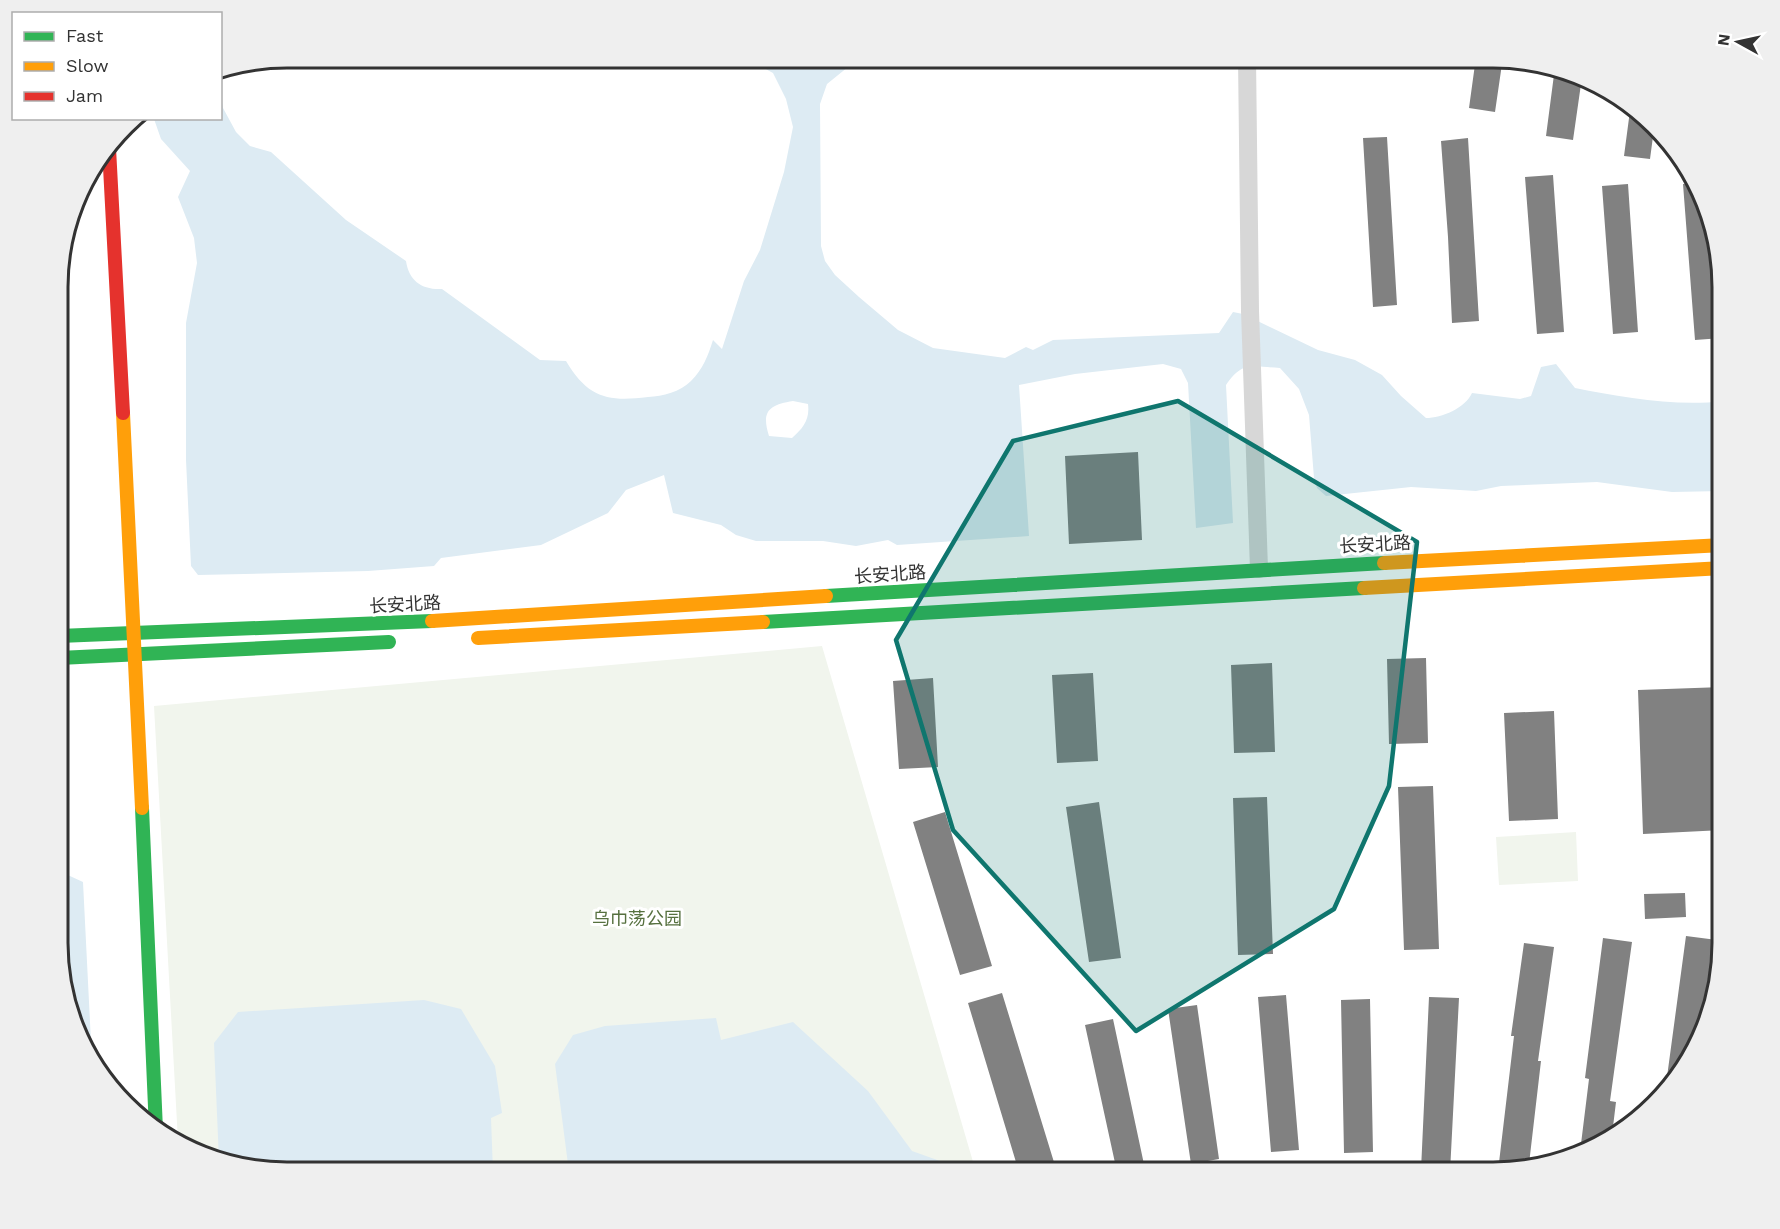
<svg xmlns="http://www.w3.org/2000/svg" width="1780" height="1229" viewBox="0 0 1780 1229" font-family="'Work Sans','Noto Sans SC',sans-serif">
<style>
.green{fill:#f1f5ed}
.water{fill:#ddebf3;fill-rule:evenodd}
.building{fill:#818181}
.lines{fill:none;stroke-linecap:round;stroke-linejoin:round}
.street{stroke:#d7d7d7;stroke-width:18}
.fast{stroke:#30b455;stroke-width:14}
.slow{stroke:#ff9f0a;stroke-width:14}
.jam{stroke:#e5322d;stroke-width:14}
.marked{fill:#0f766e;fill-opacity:0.2;stroke:#0f766e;stroke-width:4.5;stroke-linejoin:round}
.labels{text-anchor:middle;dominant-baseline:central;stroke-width:6;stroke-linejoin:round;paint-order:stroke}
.street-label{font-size:18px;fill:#333;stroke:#fff}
.park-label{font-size:18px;fill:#56703f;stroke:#fff}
.rim{fill:none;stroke:#333;stroke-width:3}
</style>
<rect width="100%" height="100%" fill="#fff"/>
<!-- green -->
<path class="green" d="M 822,646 L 976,1172 L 272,1172 L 212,1160 L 178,1141 L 154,706 Z
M 1576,832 L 1578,881 L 1499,885 L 1496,837 Z"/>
<!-- water -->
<path class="water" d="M 744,57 L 863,57 L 864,59 L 848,67 L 827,84 L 820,104 L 821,246 L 825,261 L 835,275 L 859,297 L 898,330 L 933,348 L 1005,358 L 1026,347 L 1033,350 L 1053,340 L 1219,333 L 1233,312 L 1243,314 L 1318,350 L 1355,360 L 1382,375 L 1401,396 L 1426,418 C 1442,418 1465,408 1472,393 L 1520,399 L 1531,396 L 1541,367 L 1556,364 L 1575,388 C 1620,397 1677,407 1723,401 L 1723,491 L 1672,492 L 1597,482 L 1501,486 L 1476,491 L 1411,487 L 1326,496 L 1317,488 L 1314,478 L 1309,415 L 1299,389 L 1280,368 C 1253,367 1243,360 1226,385 L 1233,523 L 1196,528 L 1188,383 L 1181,369 L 1163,364 L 1075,374 L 1019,385 L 1029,536 L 897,545 L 888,540 L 856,546 L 823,541 L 756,541 L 736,535 L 721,525 L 673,513 L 664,475 L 626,490 L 608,513 L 541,545 L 441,558 L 434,566 L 368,571 L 198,575 L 191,566 L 186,460 L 186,323 L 197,263 L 194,238 L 178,197 L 190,171 L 161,139 L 154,119 L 220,118 L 221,97 L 223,108 L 236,132 L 250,146 L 271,152 L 346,220 L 406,261 C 409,281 422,290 442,289 L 540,360 L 566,361 C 588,398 608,402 648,397 C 663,396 680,392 691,381 C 703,369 708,356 713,340 L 722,349 L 744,281 L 760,250 L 784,172 L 793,127 L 786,99 L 773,73 ZM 793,401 L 808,404 C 810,420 803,428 792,438 L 769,436 C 761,411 769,405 793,401 Z
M 59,871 L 83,882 L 92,1062 L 88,1058 L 59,972 Z
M 424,1000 L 461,1009 L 495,1066 L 502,1113 L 491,1118 L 493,1172 L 272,1172 L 219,1161 L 214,1043 L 238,1012 Z
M 716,1018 L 721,1040 L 793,1022 L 868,1091 L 912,1151 L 971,1172 L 569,1172 L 555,1064 L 573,1035 L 605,1026 Z"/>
<!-- building -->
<path class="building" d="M 1476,57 L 1503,57 L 1495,112 L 1469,108 Z
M 1555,67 L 1568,69 L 1582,77 L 1573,140 L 1546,136 Z
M 1631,103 L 1654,129 L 1650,159 L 1624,156 Z
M 1387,137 L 1397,305 L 1373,307 L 1363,138 Z
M 1468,138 L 1479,321 L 1452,323 L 1448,237 L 1441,141 Z
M 1553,175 L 1564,332 L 1537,334 L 1525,177 Z
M 1696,183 L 1715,247 L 1722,338 L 1695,340 L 1683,184 Z
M 1628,184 L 1638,332 L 1613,334 L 1602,186 Z
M 1138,452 L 1142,540 L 1069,544 L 1065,456 Z
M 1426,658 L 1428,743 L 1389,744 L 1387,659 Z
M 1272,663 L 1275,752 L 1234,753 L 1231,665 Z
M 1093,673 L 1098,761 L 1057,763 L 1052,675 Z
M 933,678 L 938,767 L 899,769 L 893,681 Z
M 1723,687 L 1723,830 L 1643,834 L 1638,690 Z
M 1554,711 L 1558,819 L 1509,821 L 1504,713 Z
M 1433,786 L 1439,949 L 1404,950 L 1398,787 Z
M 1267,797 L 1273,954 L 1238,955 L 1233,798 Z
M 1099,802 L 1121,958 L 1089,962 L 1066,807 Z
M 945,812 L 992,966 L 960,975 L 913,822 Z
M 1685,893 L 1686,917 L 1645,919 L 1644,894 Z
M 1686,936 L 1717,940 L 1705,1027 L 1678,1079 L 1667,1077 Z
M 1603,938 L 1632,942 L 1610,1101 L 1616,1102 L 1612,1135 L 1595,1148 L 1580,1152 L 1589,1079 L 1585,1078 Z
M 1524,943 L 1554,947 L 1538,1061 L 1541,1061 L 1529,1164 L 1498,1171 L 1514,1036 L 1511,1036 Z
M 1002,993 L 1057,1172 L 1019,1172 L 968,1003 Z
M 1286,995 L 1299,1150 L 1271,1152 L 1258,997 Z
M 1429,997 L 1459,998 L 1450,1172 L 1421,1170 Z
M 1370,999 L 1373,1152 L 1344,1153 L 1341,1000 Z
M 1197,1005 L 1219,1159 L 1191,1164 L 1168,1009 Z
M 1113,1019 L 1145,1169 L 1132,1172 L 1117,1172 L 1085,1025 Z"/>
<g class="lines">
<!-- street -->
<path class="street" d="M 1247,57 L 1250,311 L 1259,569"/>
<!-- fast -->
<path class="fast" d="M 826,596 L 1384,563
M 763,622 L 1364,588
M 59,636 L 432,621
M 59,658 L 389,642
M 142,808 L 156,1130"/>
<!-- slow -->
<path class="slow" d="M 123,413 L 142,808
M 1384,563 L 1723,545
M 1364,588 L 1723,568
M 432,621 L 826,596
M 478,638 L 763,622"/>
<!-- jam -->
<path class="jam" d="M 109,148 L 123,413"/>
</g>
<!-- marked area -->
<path class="marked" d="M 1178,401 L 1417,542 L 1389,786 L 1334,909 L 1136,1031 L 953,830 L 896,640 L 1013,441 Z"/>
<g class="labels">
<!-- street labels -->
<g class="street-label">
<text transform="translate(1375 544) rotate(-3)">长安北路</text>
<text transform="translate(890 574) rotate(-4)">长安北路</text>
<text transform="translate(405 604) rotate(-3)">长安北路</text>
</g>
<!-- park labels -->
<g class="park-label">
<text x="637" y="918">乌巾荡公园</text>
</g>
</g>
<!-- crop -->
<path d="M0 0H1780V1229H0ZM287 68H1493A219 219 0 0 1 1712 287V943A219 219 0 0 1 1493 1162H287A219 219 0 0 1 68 943V287A219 219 0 0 1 287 68Z" fill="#efefef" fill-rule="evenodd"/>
<path class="rim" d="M287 68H1493A219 219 0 0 1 1712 287V943A219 219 0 0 1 1493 1162H287A219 219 0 0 1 68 943V287A219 219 0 0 1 287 68Z"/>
<!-- legend -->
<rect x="12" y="12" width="210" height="108" fill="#ffffff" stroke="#adadad" stroke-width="1.5"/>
<rect x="24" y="32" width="30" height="9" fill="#30b455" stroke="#adadad" stroke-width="1.5"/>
<text x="66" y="42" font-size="18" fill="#333333">Fast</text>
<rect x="24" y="62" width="30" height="9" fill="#ff9f0a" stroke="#adadad" stroke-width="1.5"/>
<text x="66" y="72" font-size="18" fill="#333333">Slow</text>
<rect x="24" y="92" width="30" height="9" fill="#e5322d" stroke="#adadad" stroke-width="1.5"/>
<text x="66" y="102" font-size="18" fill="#333333">Jam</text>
<!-- north arrow -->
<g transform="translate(1738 42) rotate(278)" stroke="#ffffff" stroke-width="4.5" paint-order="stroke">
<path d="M0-4.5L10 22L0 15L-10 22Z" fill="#333333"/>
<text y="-9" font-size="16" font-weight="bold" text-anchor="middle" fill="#333333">N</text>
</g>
</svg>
